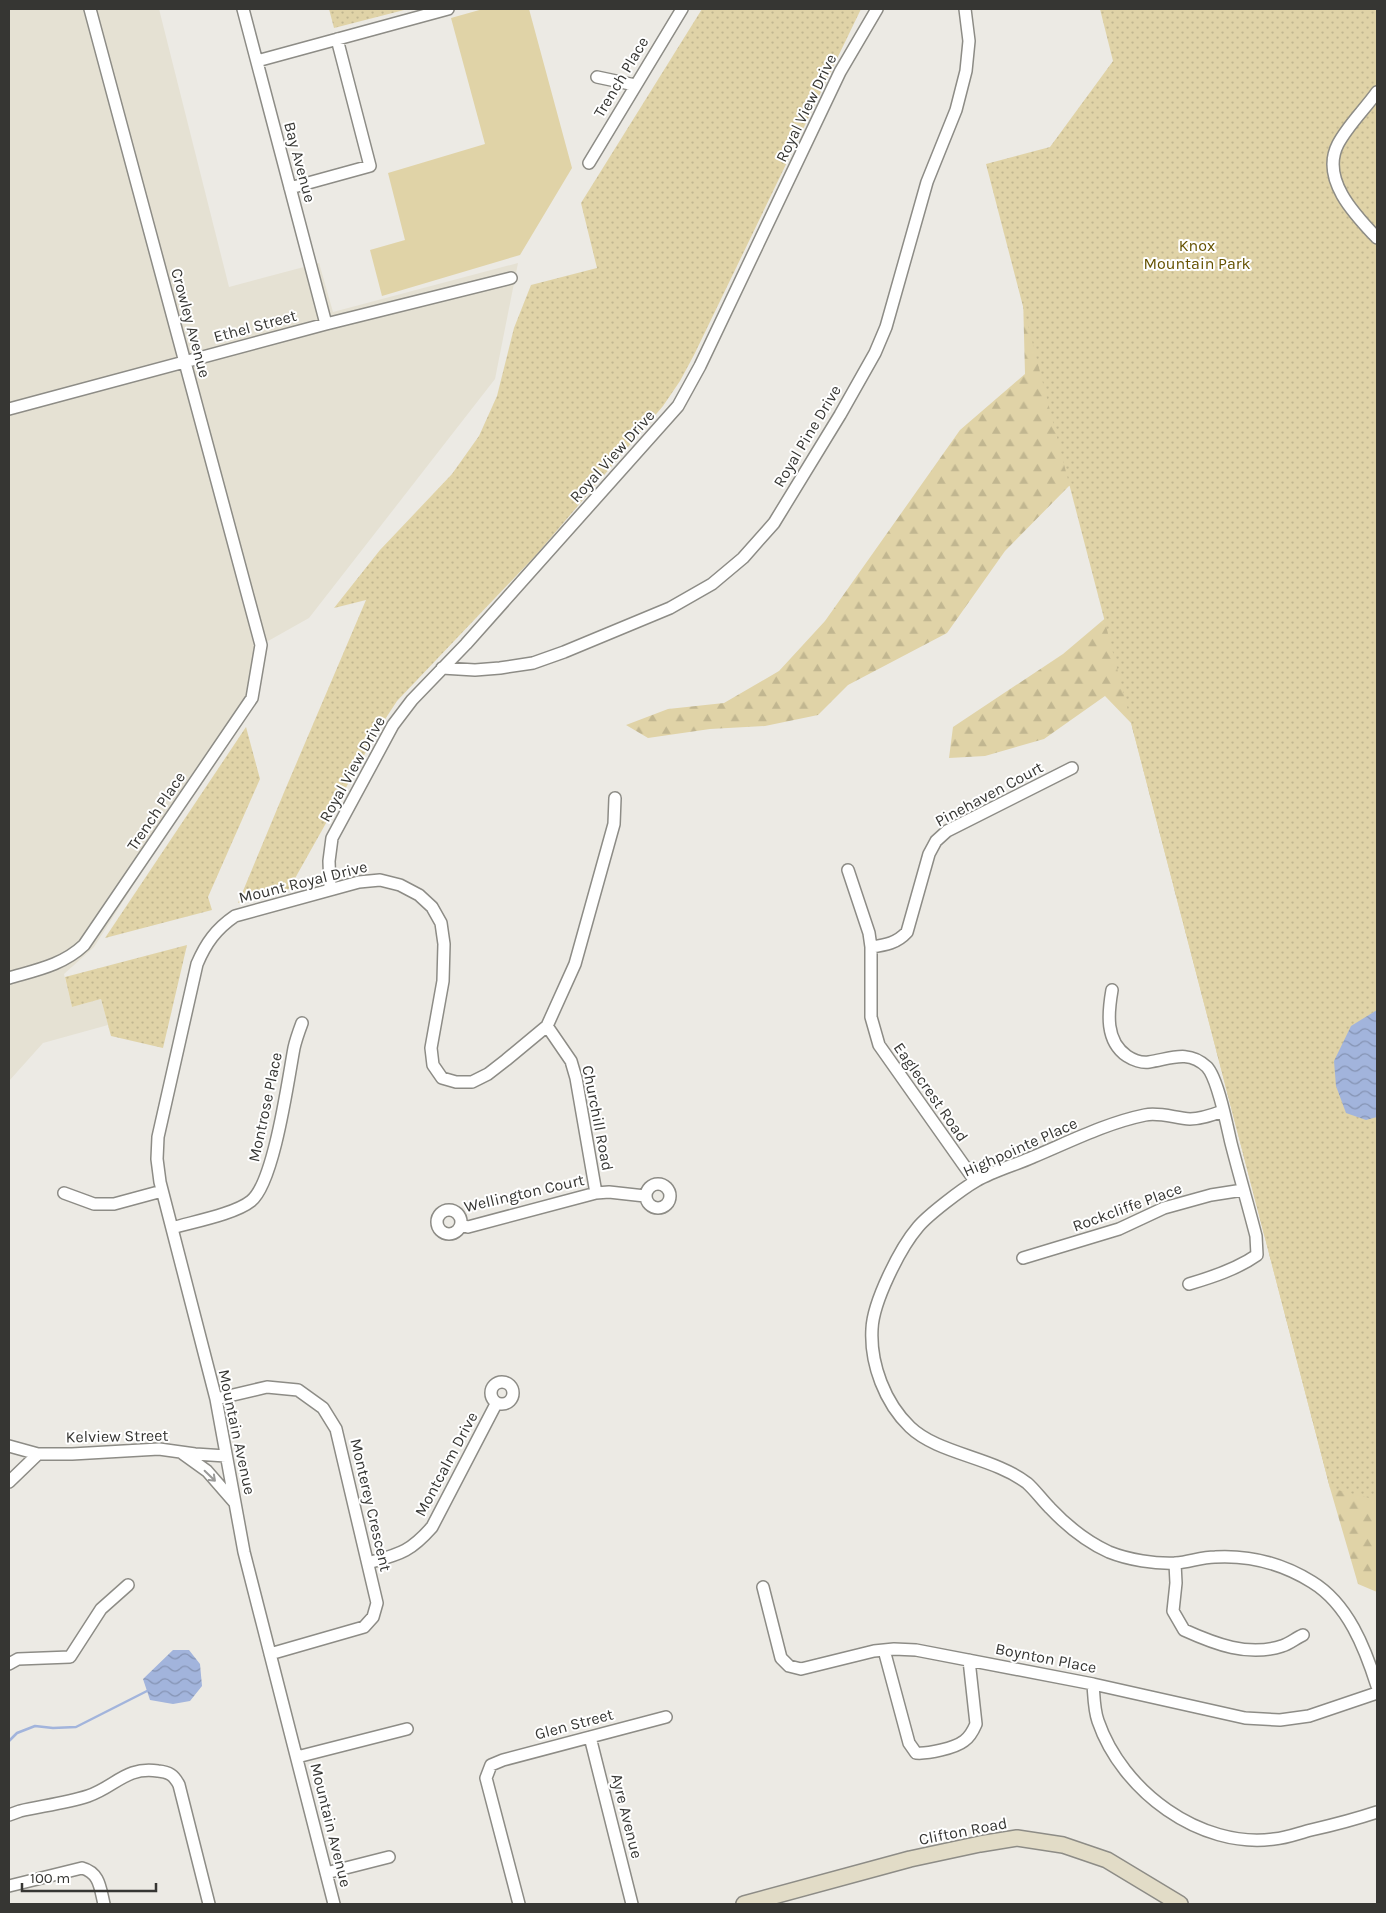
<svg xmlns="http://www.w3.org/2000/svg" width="1386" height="1913" viewBox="0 0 1386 1913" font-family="Karla,sans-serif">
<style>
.built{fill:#e5e1d3}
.grass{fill:#e0d3a7}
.forest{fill:url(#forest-firs)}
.park{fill:url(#park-dots)}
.water{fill:url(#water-waves)}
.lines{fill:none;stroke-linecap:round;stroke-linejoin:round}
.stream{stroke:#a2b4dc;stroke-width:2.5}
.street-casing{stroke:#8d8c86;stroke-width:14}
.secondary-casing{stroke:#8d8c86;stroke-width:18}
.street{stroke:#fff;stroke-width:11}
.secondary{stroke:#e2dcc7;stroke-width:15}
.oneway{stroke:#9a9a99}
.labels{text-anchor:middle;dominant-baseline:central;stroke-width:4;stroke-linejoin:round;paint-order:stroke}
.street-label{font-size:16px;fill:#363633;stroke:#fff}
.park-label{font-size:16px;fill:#655200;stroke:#fff}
</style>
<defs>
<pattern id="forest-firs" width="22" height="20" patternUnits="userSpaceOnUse" patternTransform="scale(1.25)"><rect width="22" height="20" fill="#e0d3a7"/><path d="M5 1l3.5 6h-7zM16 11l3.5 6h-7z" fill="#c1b690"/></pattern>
<pattern id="park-dots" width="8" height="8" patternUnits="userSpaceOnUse" patternTransform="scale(1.25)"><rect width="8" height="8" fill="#e0d3a7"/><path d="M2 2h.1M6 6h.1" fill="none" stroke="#c1b690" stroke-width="1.8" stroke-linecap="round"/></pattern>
<pattern id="water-waves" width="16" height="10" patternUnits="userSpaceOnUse" patternTransform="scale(1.25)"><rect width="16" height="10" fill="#a2b4dc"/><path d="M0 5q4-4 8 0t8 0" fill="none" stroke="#8593b3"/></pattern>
</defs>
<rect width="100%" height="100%" fill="#eceae4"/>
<!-- built -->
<path class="built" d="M 9,9 L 159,9 L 229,287 L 319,263 L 333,312 L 518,263 L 495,379 L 309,618 L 261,645 L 252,698 L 94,947 L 64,974 L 72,1007 L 101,999 L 108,1025 L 43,1043 L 9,1081 Z"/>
<!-- grass -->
<path class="grass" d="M 483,9 L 529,9 L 572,168 L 520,255 L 382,296 L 370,250 L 405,240 L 388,173 L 485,144 L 451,18 Z"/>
<!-- forest -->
<path class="forest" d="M 1377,248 L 1377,1592 L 1358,1584 L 1330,1488 L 1131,723 L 1105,696 L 1044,739 L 985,756 L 949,758 L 953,727 L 1063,654 L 1128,599 L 1148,472 L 1069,486 L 1005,551 L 947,633 L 848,685 L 818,715 L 765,726 L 710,729 L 648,738 L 626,725 L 668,709 L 724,703 L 779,671 L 825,621 L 960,430 L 1025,374 L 1023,296 Z"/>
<!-- park -->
<path class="park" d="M 329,9 L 408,9 L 334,28 Z
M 702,9 L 861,9 L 694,355 L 680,381 L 663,406 L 536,555 L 397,701 L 380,727 L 289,889 L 238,903 L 285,790 L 366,600 L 334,608 L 380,550 L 452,474 L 479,436 L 497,396 L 514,328 L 531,285 L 597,268 L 581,203 Z
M 1100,9 L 1377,9 L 1377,1500 L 1330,1488 L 986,164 L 1050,147 L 1113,61 Z
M 246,727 L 260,779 L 208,897 L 212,910 L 105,938 Z
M 187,945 L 163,1048 L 111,1036 L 101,999 L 72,1007 L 65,977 Z"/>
<!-- water -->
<path class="water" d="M 1377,1010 L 1377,1117 L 1366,1120 L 1346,1113 L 1336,1086 L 1334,1061 L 1351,1026 Z
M 173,1650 L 189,1650 L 200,1664 L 202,1686 L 190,1701 L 173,1704 L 150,1700 L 143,1679 Z"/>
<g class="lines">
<!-- stream -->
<path class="stream" d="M 9,1741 L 17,1733 L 35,1726 L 53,1728 L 76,1727 L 147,1691"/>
<defs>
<path id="street" d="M 243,9 L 326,324
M 257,61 L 448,9
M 597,77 L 635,85
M 1377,92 C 1365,109 1348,125 1338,144 C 1320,179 1355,215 1377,238
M 589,163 L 682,9
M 290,188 L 370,166 L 337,39
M 9,409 L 326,324 L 511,278
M 442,668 L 475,670 L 500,668 L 533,663 L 564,652 L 670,608 L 712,584 L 743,558 L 774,523 L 840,415 L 875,353 L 886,327 L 927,182 L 956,110 L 966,71 L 969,41 L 965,9
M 848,870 L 869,933 L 871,947 L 871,1017 L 879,1045 L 975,1181
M 330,889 L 329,861 L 332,838 L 393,725 L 412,700 L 466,644 L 678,406 L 700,366 L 840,72 L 877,9
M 871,947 C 886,945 897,943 907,932 L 929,854 L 936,841 L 947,831 L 1072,768
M 9,978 C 36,970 63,965 84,945 L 252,698 L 261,645 L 90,9
M 1112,990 C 1108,1013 1105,1041 1127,1056 C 1133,1060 1142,1063 1149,1062 C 1170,1059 1188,1049 1207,1067 C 1218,1079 1227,1126 1231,1143 C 1239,1174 1248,1205 1256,1236 L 1257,1255 C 1237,1269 1213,1277 1189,1284
M 547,1026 L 571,1061 L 576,1078 L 596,1193
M 1223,1111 C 1212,1115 1201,1119 1190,1119 C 1175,1118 1159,1112 1145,1115 C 1106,1123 1069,1142 1033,1157 C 1015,1165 993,1171 976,1181 C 962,1189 928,1215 918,1227 C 900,1248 873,1302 872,1329 C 870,1364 885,1403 910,1427 C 938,1454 993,1457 1027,1483 C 1035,1490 1042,1500 1050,1508 C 1067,1526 1087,1542 1109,1552 C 1129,1560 1155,1564 1176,1563 C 1189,1562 1202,1557 1215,1557 C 1250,1555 1283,1564 1312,1582 C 1348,1604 1365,1648 1377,1686
M646 1196a12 12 0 1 1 24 0a12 12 0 1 1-24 0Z
M 64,1193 L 94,1204 L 114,1204 L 162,1191
M437 1222a12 12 0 1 1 24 0a12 12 0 1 1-24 0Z
M 461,1225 L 468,1227 L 596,1193 L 609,1192 L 645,1196
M 172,1228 C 192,1222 235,1214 251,1201 C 274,1183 288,1080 294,1048 C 296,1039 299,1031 302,1023
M 1023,1258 L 1119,1229 L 1164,1208 L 1211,1195 L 1243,1190
M491 1393a11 11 0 1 1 22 0a11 11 0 1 1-22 0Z
M 216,1399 L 267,1387 L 298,1390 L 323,1408 L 336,1429 L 377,1603 L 373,1617 L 364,1627 L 270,1654
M 9,1446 L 38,1454 L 72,1454 L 159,1449 L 195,1454 L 226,1456
M 182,1453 L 207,1471 L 234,1502
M 9,1482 L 38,1454
M 368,1563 C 399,1554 409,1553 432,1527 L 496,1404
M 1175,1563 L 1176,1583 L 1173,1611 L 1184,1630 C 1215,1644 1248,1657 1282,1646 C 1289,1644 1296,1638 1303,1635
M 763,1587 L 781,1658 L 789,1666 L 801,1669 L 874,1651 L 894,1649 L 916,1650 L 1093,1684 L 1245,1718 L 1280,1720 L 1309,1716 L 1377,1693
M 884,1650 L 909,1743 L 916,1753 C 928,1754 955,1748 964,1741 C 970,1737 973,1731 976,1724 L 969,1660
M 9,1664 L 18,1659 L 70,1657 L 101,1609 L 128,1585
M 1093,1684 C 1094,1696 1094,1710 1098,1721 C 1122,1791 1200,1849 1274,1839 C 1287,1838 1299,1833 1311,1830 C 1333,1825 1356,1819 1377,1812
M 590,1737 L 632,1904
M 297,1757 L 407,1729
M 9,1815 L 20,1811 C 42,1806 66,1803 88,1796 C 115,1787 126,1766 158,1771 C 169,1772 174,1775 179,1785 L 209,1904
M 326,1873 L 389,1857
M 9,1886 L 82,1868 C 100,1873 100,1888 104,1904
M 334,1904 L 244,1552 L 216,1399 L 160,1182 L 157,1159 L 158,1137 L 197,964 C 206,943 216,929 235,916 L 359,882 L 380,880 L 400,885 L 419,895 L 432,907 L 441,923 L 444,944 L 443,981 L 431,1048 L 433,1065 L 442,1078 L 456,1082 L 472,1082 L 488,1074 L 506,1060 L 547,1026 L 575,964 L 614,824 L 615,798
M 519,1904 L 486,1778 L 491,1765 L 503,1760 L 666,1717"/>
<path id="secondary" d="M 744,1904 L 910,1859 L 980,1844 L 1017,1838 L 1063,1845 L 1107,1860 L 1180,1904"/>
</defs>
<!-- street casing -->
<use href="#street" class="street-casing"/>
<!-- secondary casing -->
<use href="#secondary" class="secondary-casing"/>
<!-- street -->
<use href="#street" class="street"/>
<!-- secondary -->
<use href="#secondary" class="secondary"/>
</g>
<!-- one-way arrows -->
<defs><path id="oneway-shaft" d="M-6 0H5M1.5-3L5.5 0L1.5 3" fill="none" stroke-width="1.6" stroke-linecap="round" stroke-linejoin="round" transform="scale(1.25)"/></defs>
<use class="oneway" href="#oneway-shaft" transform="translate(210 1476) rotate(44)"/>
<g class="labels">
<!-- street labels -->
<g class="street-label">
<text transform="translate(621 77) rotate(-59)">Trench Place</text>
<text transform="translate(806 108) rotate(-64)">Royal View Drive</text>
<text transform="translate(300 162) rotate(75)">Bay Avenue</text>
<text transform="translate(191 323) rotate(75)">Crowley Avenue</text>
<text transform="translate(255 326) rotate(-15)">Ethel Street</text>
<text transform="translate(807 436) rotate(-59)">Royal Pine Drive</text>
<text transform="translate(612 456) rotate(-48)">Royal View Drive</text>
<text transform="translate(352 769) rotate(-61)">Royal View Drive</text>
<text transform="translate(989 794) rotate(-28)">Pinehaven Court</text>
<text transform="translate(156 811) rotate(-56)">Trench Place</text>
<text transform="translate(303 882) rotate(-14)">Mount Royal Drive</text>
<text transform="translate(931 1092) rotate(55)">Eaglecrest Road</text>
<text transform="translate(265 1107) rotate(-78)">Montrose Place</text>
<text transform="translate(598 1118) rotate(79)">Churchill Road</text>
<text transform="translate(1020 1147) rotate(-24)">Highpointe Place</text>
<text transform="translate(524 1193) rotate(-13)">Wellington Court</text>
<text transform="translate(1127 1207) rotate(-20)">Rockcliffe Place</text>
<text transform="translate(237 1432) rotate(78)">Mountain Avenue</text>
<text transform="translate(117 1436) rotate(-1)">Kelview Street</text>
<text transform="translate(446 1464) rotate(-62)">Montcalm Drive</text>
<text transform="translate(371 1505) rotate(77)">Monterey Crescent</text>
<text transform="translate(1046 1658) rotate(11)">Boynton Place</text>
<text transform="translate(574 1724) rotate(-15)">Glen Street</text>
<text transform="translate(627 1816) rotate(76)">Ayre Avenue</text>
<text transform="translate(331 1825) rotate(76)">Mountain Avenue</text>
<text transform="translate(963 1831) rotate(-11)">Clifton Road</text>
</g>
<!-- park labels -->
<g class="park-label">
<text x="1197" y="245">Knox<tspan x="1197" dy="18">Mountain Park</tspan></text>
</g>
</g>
<!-- border -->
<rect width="1386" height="1913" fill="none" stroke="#363633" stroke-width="20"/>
<!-- scale -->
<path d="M22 1883v8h134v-8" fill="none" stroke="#363633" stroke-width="2.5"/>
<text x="30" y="1883" font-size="15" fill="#363633" stroke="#ffffff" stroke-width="4" paint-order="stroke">100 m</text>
</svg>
